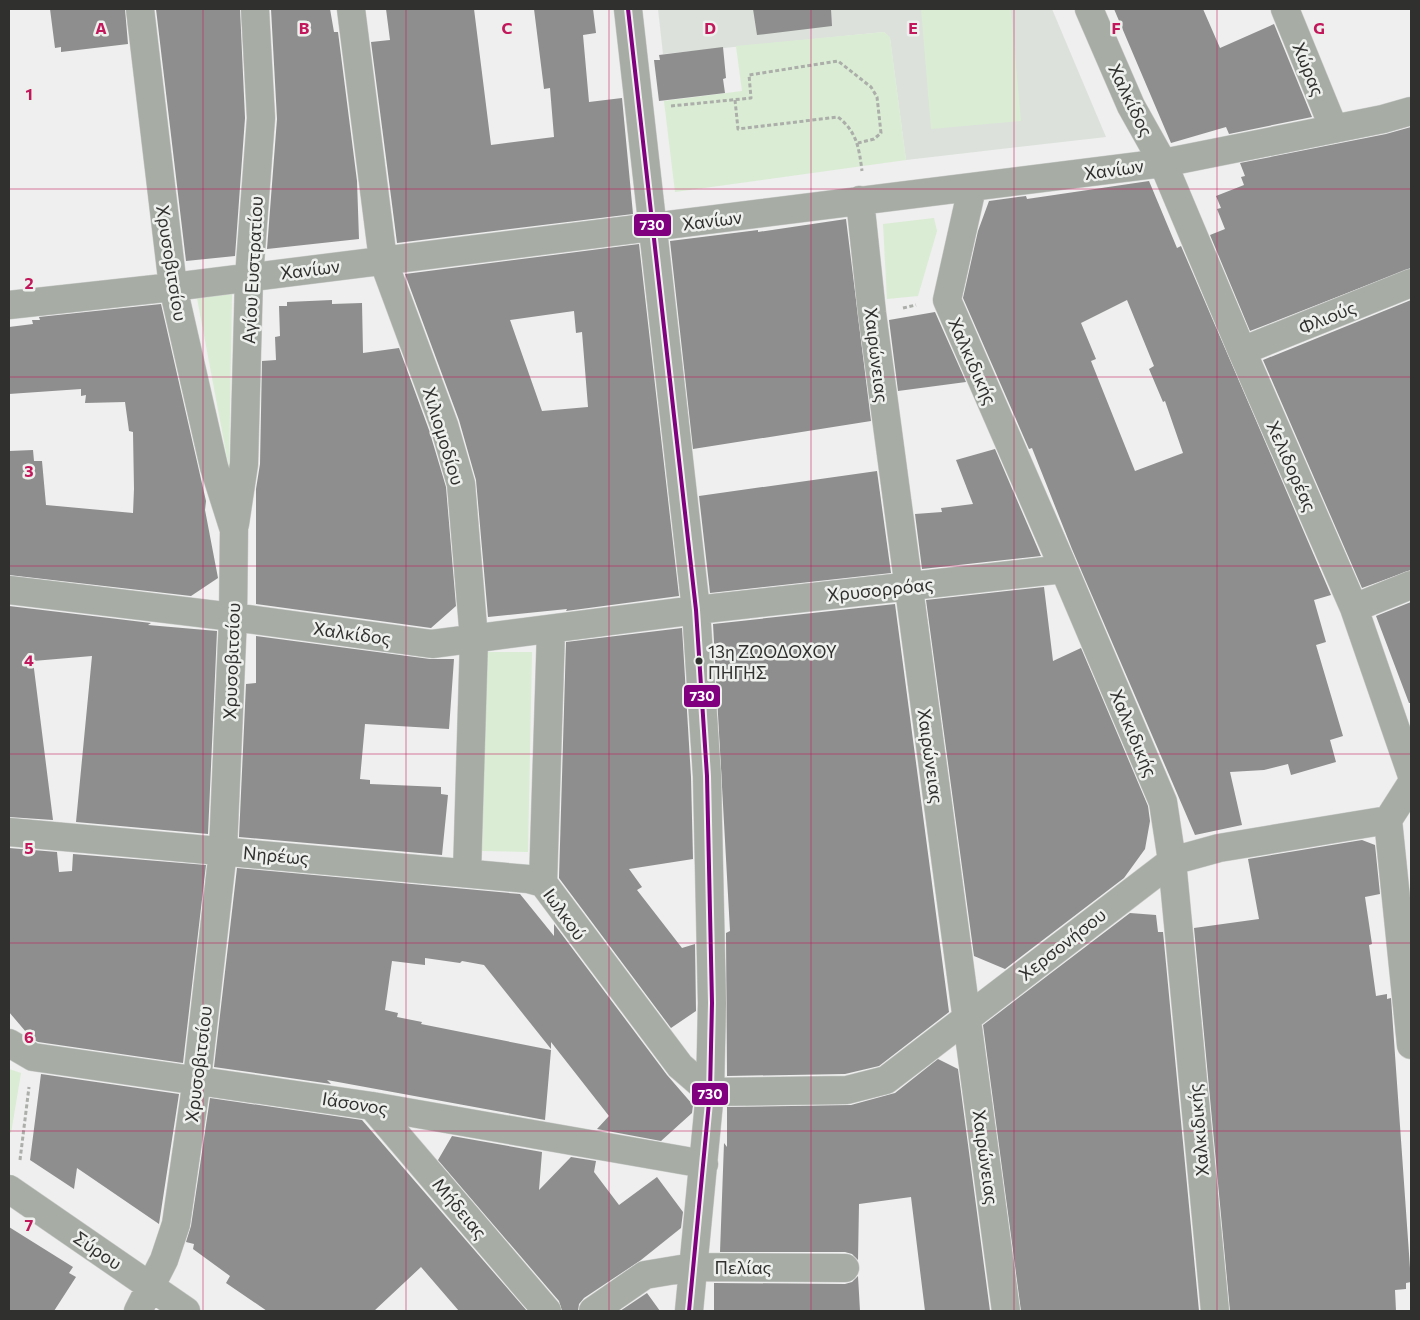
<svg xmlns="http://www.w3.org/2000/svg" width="1420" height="1320" viewBox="0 0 1420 1320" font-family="Commissioner,sans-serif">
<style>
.built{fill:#dce1db}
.green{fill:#daecd4}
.building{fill:#8d8e8d;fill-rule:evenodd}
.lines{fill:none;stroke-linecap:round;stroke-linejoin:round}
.minor-casing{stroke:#cccdcc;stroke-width:29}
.path{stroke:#abaea9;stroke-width:3;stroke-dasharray:4 2.5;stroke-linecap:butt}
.minor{stroke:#a7ada5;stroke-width:28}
.bus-1-casing{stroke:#eef0ed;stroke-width:8}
.bus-1{stroke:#800080;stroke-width:4}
.grid{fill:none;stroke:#c2185b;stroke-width:1;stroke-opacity:0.55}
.bus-dot{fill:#30312f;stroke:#eef0ed;stroke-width:2}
.labels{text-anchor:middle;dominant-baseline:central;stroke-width:5;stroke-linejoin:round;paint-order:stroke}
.bus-label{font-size:17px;fill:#30312f;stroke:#eef0ed;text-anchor:start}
.street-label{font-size:18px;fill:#30312f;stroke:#eef0ed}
.grid-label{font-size:16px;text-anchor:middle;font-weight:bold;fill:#c2185b;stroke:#eef0ed;stroke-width:5;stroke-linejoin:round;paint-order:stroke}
.line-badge{stroke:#eef0ed;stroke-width:2}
.badge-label{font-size:14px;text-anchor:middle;font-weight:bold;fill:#fff}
</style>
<rect width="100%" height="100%" fill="#eeefee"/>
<!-- built -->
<path class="built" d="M 658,9 L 1052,9 L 1106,137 L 906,160 L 890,38 L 884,32 L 663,54 Z"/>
<!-- green -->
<path class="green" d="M 921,9 L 1011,9 L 1021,121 L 931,129 Z
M 884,32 L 890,37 L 906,160 L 675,192 L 664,101 L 742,91 L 736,46 Z
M 934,218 L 937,231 L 918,296 L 887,299 L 883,224 Z
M 232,294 L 229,468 L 197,298 Z
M 486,652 L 532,652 L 528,852 L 482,851 Z
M 9,1069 L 21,1073 L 11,1133 L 9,1132 Z"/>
<!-- building -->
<path class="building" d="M 50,9 L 125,9 L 128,44 L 61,52 L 61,47 L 55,48 Z
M 156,9 L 240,9 L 245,118 L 235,256 L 186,261 Z
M 271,9 L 330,9 L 334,32 L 338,32 L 357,181 L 359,239 L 267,249 L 277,119 Z
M 386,9 L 474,9 L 491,145 L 554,137 L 550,88 L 544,89 L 534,9 L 593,9 L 596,33 L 583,35 L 589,102 L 622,98 L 633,214 L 397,243 L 371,42 L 390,40 Z
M 753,9 L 831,9 L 832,26 L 757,35 Z
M 1114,9 L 1203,9 L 1220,48 L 1274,24 L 1312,117 L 1229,134 L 1226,127 L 1171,143 Z
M 723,47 L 726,78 L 723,79 L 725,93 L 659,101 L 654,60 L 660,60 L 659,55 Z
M 1411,127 L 1411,268 L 1250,331 L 1210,235 L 1225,229 L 1217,209 L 1221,208 L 1216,196 L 1244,185 L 1241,177 L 1245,176 L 1240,163 L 1386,134 Z
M 1149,181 L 1177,248 L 1181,246 L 1331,595 L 1314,600 L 1326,642 L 1316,645 L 1343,736 L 1330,740 L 1336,762 L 1291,775 L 1288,764 L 1264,770 L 1230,772 L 1242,825 L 1195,835 L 1072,549 L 1032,448 L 1029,449 L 963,298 L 978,231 L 989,201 L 1026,196 L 1027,199 ZM 1127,300 L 1154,366 L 1149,369 L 1163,402 L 1165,401 L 1183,453 L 1135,471 L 1091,361 L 1096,359 L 1081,323 Z
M 846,219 L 871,421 L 693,449 L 670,241 L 758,230 L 758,232 Z
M 639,244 L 679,596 L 566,611 L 567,609 L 488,617 L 476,480 L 459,420 L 405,274 ZM 574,311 L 576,333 L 582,332 L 588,407 L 542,411 L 510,320 Z
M 332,300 L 332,304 L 362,303 L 363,353 L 399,348 L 429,430 L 446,487 L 456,606 L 431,628 L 256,604 L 256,489 L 260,464 L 262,361 L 276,360 L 275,337 L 280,336 L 279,306 L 287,306 L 287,302 Z
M 1411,300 L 1411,570 L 1362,588 L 1263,360 Z
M 161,304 L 206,501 L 205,510 L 218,578 L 191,596 L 9,575 L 9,451 L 33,450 L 34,461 L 42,461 L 46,505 L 133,513 L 134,489 L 133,432 L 129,431 L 125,402 L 85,403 L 86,395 L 81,396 L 81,389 L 9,394 L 9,327 L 33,324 L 32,320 L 40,320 L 39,317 Z
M 935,312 L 966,382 L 898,391 L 889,320 Z
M 995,449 L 1041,556 L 922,569 L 915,514 L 942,512 L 941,508 L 973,504 L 956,460 Z
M 877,471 L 891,573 L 710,593 L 699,496 Z
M 1044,587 L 1053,661 L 1081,648 L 1148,806 L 1150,821 L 1145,849 L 1124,878 L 1005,969 L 974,956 L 926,600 Z
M 1411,602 L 1411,703 L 1409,703 L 1376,616 Z
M 895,604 L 949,1012 L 879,1066 L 845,1074 L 727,1076 L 726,933 L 730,931 L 713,624 Z
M 9,606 L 151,623 L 148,625 L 217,631 L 208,834 L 76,822 L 92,656 L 33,661 L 53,820 L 9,817 Z
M 682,628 L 691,777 L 693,859 L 629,869 L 642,887 L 637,890 L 682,948 L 695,944 L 696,1011 L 671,1028 L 559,878 L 566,642 Z
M 256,636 L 430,659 L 454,659 L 449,729 L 365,724 L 360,779 L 370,780 L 370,784 L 441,787 L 441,794 L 448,795 L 442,855 L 239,837 L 246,684 L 256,683 Z
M 1362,840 L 1375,845 L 1380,894 L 1365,897 L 1372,944 L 1369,945 L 1376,996 L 1387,994 L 1387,999 L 1391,998 L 1411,1282 L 1406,1283 L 1406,1289 L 1395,1290 L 1396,1311 L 1230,1311 L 1194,928 L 1259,919 L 1248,859 Z
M 9,848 L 57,852 L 59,872 L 72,871 L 73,854 L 206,865 L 183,1063 L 38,1042 L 32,1039 L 9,1012 Z
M 237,868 L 520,894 L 554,936 L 554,924 L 667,1075 L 693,1105 L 692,1113 L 661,1141 L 597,1129 L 609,1116 L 551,1042 L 551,1049 L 484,965 L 462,961 L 460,963 L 425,958 L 425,965 L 392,961 L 385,1010 L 398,1013 L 397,1017 L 422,1022 L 421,1024 L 551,1050 L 545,1120 L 327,1080 L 331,1084 L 214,1067 Z
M 1130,913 L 1156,915 L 1158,932 L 1163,932 L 1199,1311 L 1021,1311 L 983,1025 Z
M 938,1059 L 958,1069 L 990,1311 L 925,1311 L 911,1197 L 859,1204 L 858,1260 L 852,1254 L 845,1252 L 720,1252 L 724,1143 L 727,1147 L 727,1107 L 851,1105 L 895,1093 Z
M 41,1074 L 179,1094 L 159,1224 L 77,1168 L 74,1189 L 30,1160 Z
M 210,1098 L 362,1120 L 527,1311 L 459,1311 L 421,1267 L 374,1311 L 267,1311 L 226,1283 L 230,1276 L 193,1249 L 194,1244 L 186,1242 L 191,1226 Z
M 452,1136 L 542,1152 L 539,1190 L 571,1157 L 596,1161 L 594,1172 L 619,1205 L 657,1177 L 683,1212 L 681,1228 L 641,1260 L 584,1298 L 579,1304 L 578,1311 L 562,1311 L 559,1301 L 438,1160 Z
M 9,1227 L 73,1267 L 69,1273 L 76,1277 L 54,1311 L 9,1311 Z
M 858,1276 L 860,1311 L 714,1311 L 714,1283 L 845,1284 L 852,1282 Z
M 647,1293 L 660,1311 L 620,1311 Z"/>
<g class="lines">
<defs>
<path id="minor" d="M 351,9 L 383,260 L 444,425 L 461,484 L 474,639 L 467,873
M 628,9 L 696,610 L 707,776 L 712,1003 L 710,1092 L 689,1311
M 1089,9 L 1131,106 L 1163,163 L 1242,351 L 1354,608 L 1411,773
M 1285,9 L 1334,129
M 972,188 L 947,300 L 1064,569 L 1163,802 L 1172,861 L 1215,1311
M 860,200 L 872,313 L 1006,1311
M 9,305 L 173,287 L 1163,163 L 1383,119 L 1411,111
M 1242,351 L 1411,283
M 235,524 L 244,464 L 249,277 L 261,118 L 255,9
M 9,590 L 233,617 L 432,644 L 696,610 L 1064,569
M 1354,608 L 1411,585
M 551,630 L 543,883 L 680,1066 L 710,1092
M 1388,820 L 1411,1045
M 9,832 L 528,879 L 543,883
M 9,1043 L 33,1057 L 372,1106 L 704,1164
M 710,1092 L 847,1090 L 886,1080 L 1172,861 L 1219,848 L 1388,820 L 1411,784
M 372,1106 L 547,1311
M 9,1189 L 186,1311
M 138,1311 L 164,1260 L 176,1224 L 197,1079 L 223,850 L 233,617 L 234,530 L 214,467 L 173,287 L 140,9
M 593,1311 L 645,1275 L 693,1267 L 845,1268"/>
</defs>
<!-- minor casing -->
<use href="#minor" class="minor-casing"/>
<!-- path -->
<path class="path" d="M 735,100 L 738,129 L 838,117 C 857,132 859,148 862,171
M 671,106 L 751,98 L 749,75 L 838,61 L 871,87 L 877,97 L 881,133 L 874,139 L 858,143
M 903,308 L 916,305
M 20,1160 L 29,1087"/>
<!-- minor -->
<use href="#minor" class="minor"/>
<defs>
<path id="bus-1" d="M 628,9 L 696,610 L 707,776 L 712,1003 L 710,1092 L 689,1311"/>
</defs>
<!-- bus-1 casing -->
<use href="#bus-1" class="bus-1-casing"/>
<!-- bus-1 -->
<use href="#bus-1" class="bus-1"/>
</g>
<!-- grid -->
<path class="grid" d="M 203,9 L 203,1311M 406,9 L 406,1311M 609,9 L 609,1311M 811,9 L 811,1311M 1014,9 L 1014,1311M 1217,9 L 1217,1311M 9,189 L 1411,189M 9,377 L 1411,377M 9,566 L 1411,566M 9,754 L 1411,754M 9,943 L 1411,943M 9,1131 L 1411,1131"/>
<!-- markers -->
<circle class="bus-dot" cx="699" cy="661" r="4.5"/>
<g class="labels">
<!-- bus labels -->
<g class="bus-label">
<text x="708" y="651">13η ΖΩΟΔΟΧΟΥ<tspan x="708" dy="21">ΠΗΓΗΣ</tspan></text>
</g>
<!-- street labels -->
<g class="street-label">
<text transform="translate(1309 69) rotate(68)">Χώρας</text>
<text transform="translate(1131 100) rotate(64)">Χαλκίδος</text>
<text transform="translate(1114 169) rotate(-8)">Χανίων</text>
<text transform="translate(712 220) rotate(-7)">Χανίων</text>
<text transform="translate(172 263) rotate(81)">Χρυσοβιτσίου</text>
<text transform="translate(310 269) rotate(-7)">Χανίων</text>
<text transform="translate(252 270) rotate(-87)">Αγίου Ευστρατίου</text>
<text transform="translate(1327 317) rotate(-22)">Φλιούς</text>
<text transform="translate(877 355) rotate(83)">Χαιρώνειας</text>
<text transform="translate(973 361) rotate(66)">Χαλκιδικής</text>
<text transform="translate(444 436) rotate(73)">Χιλιομοδίου</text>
<text transform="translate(1292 466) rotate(66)">Χελιδορέας</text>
<text transform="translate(880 589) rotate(-6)">Χρυσορρόας</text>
<text transform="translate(352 633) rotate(8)">Χαλκίδος</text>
<text transform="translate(231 661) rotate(-88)">Χρυσοβιτσίου</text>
<text transform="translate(1134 733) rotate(67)">Χαλκιδικής</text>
<text transform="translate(931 756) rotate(82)">Χαιρώνειας</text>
<text transform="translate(276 855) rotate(5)">Νηρέως</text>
<text transform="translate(565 914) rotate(54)">Ιωλκού</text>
<text transform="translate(1062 944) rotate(-38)">Χερσονήσου</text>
<text transform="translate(198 1064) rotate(-83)">Χρυσοβιτσίου</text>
<text transform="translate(355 1103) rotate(9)">Ιάσονος</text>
<text transform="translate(1198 1130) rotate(-95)">Χαλκιδικής</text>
<text transform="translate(986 1157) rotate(82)">Χαιρώνειας</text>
<text transform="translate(460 1208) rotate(50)">Μήδειας</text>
<text transform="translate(98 1250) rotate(34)">Σύρου</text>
<text x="743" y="1267">Πελίας</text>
</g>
</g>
<g class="grid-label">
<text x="101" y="34">A</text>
<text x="304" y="34">B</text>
<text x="507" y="34">C</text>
<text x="710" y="34">D</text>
<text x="913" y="34">E</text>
<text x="1116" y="34">F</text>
<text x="1319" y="34">G</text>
<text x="29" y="100">1</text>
<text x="29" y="289">2</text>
<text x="29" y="477">3</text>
<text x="29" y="666">4</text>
<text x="29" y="854">5</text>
<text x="29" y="1043">6</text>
<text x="29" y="1231">7</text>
</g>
<g class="line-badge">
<rect x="633" y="213" width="39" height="24" rx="5" fill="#800080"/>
<rect x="683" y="684" width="38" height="24" rx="5" fill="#800080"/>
<rect x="691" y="1082" width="38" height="24" rx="5" fill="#800080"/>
</g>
<g class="badge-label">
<text x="652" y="230">730</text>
<text x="702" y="701">730</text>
<text x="710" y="1099">730</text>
</g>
<!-- border -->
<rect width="1420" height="1320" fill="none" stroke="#30312f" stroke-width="20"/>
</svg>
